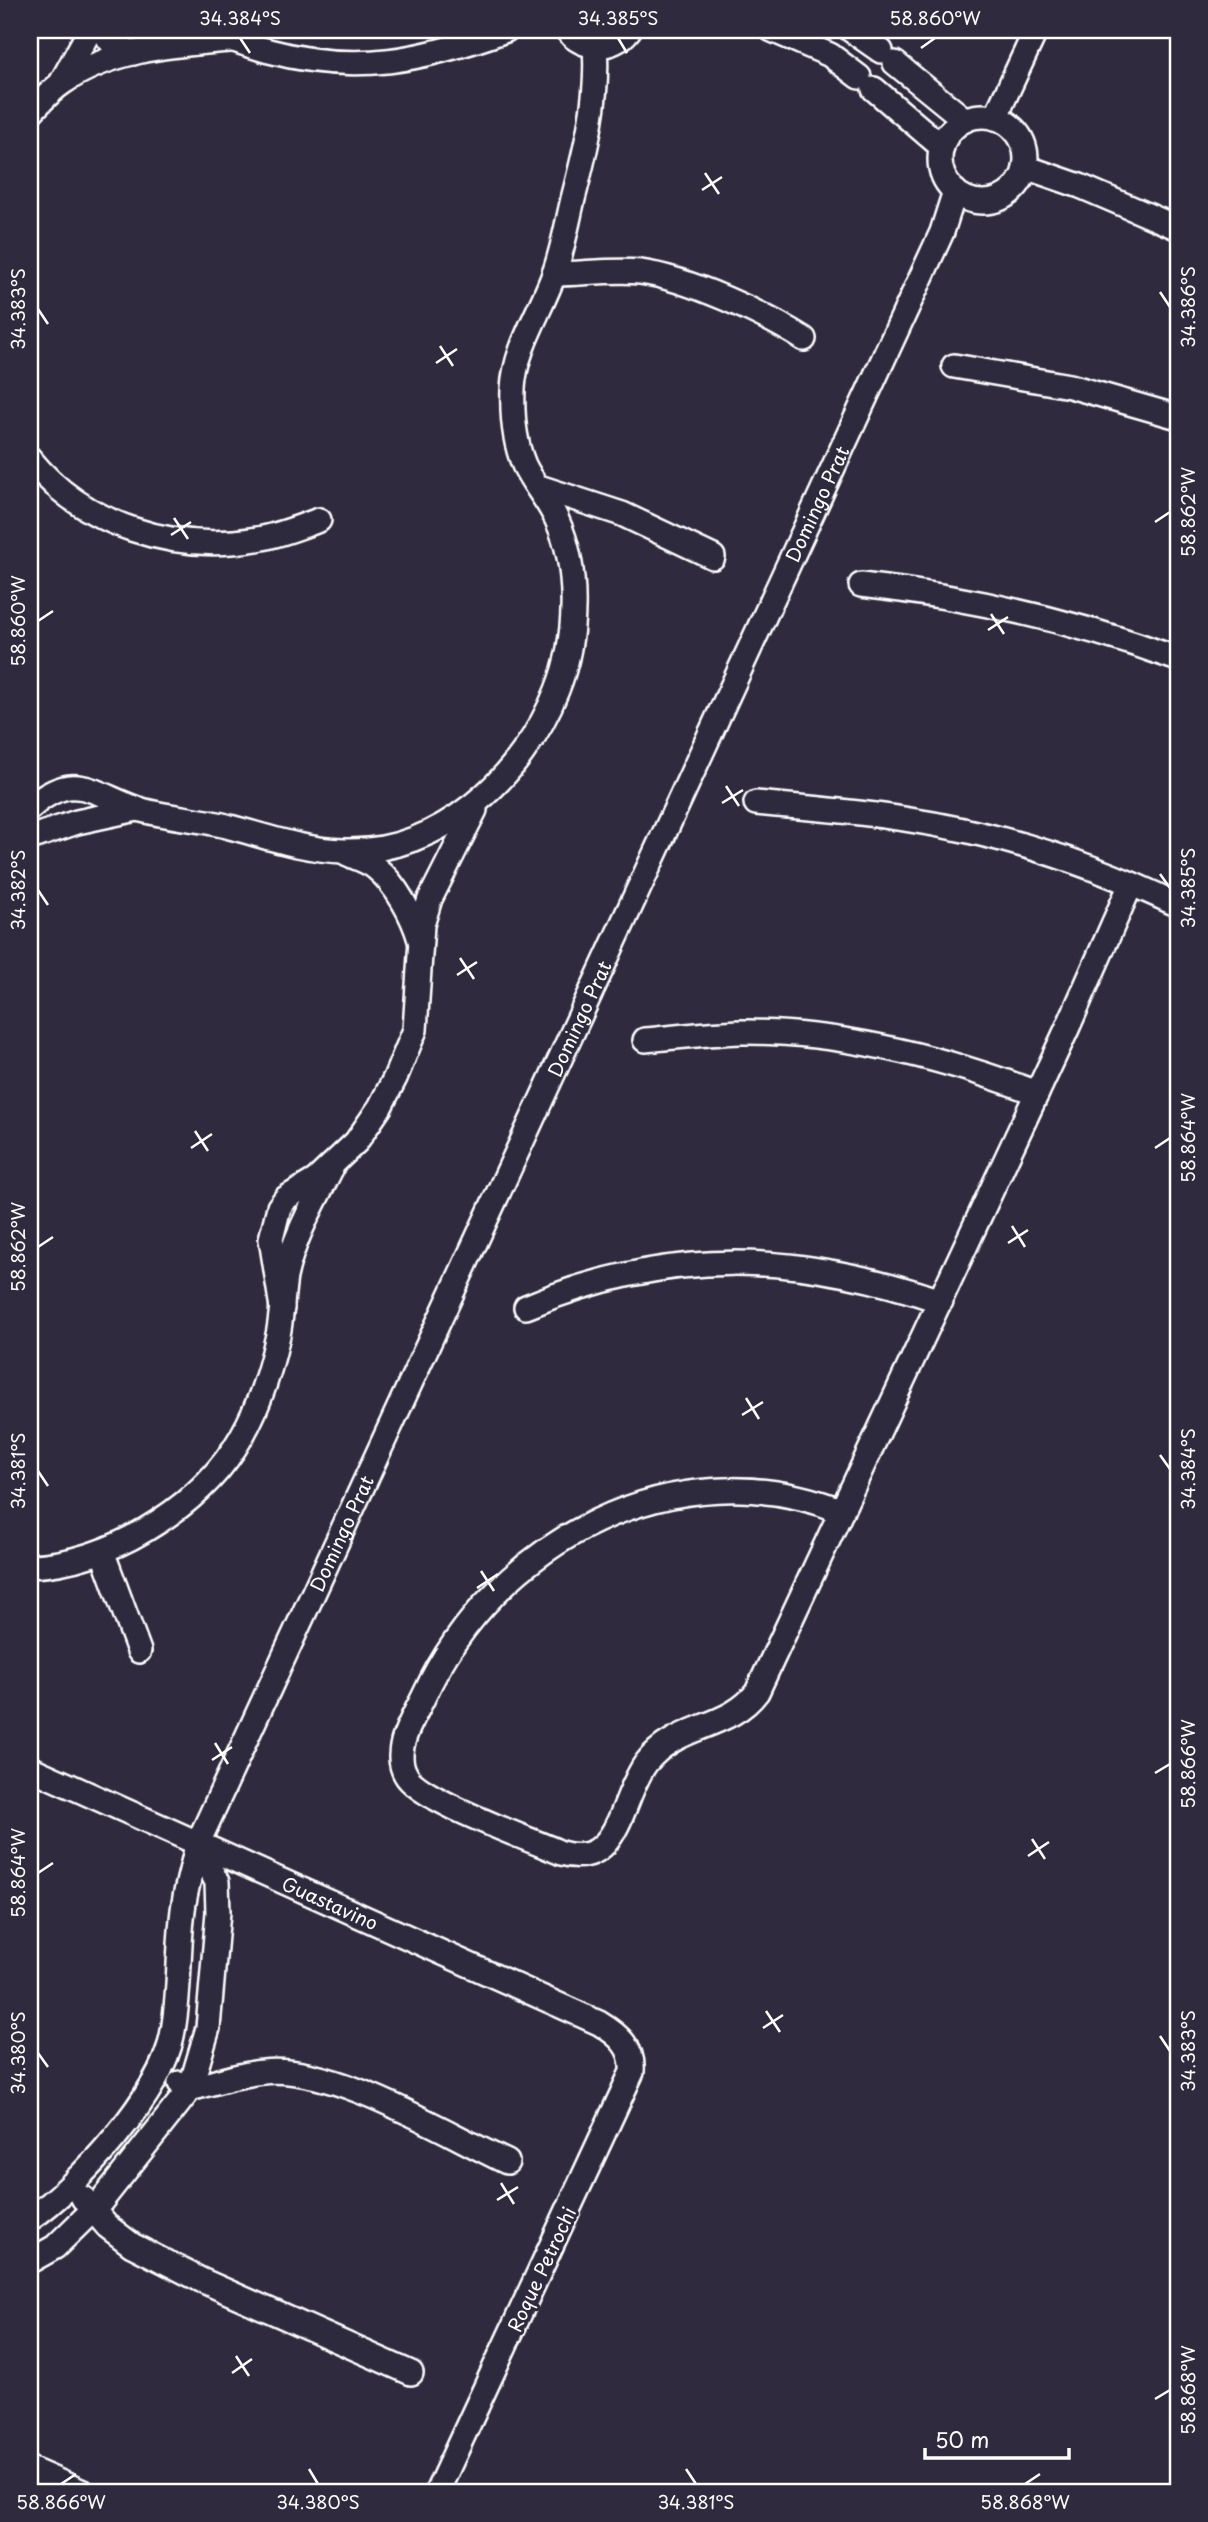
<svg xmlns="http://www.w3.org/2000/svg" width="1208" height="2522" viewBox="0 0 1208 2522" font-family="'Playpen Sans',sans-serif">
<style>
.lines{fill:none;stroke-linecap:round;stroke-linejoin:round}
.minor-casing{stroke:#fff;stroke-width:28}
.minor{stroke:#2f2a3d;stroke-width:23}
.ticks{fill:none;stroke:#fff;stroke-width:2.5}
.labels{text-anchor:middle;dominant-baseline:central;stroke-width:6;stroke-linejoin:round;paint-order:stroke}
.street-label{font-size:19px;fill:#fff;stroke:#2f2a3d}
.neatline{fill:none;stroke:#fff;stroke-width:2.5}
.ticks-label{font-size:18px;text-anchor:middle;fill:#fff}
</style>
<rect width="100%" height="100%" fill="#2f2a3d"/>
<filter id="ink" filterUnits="userSpaceOnUse"><feTurbulence type="fractalNoise" baseFrequency=".0143" numOctaves="2"/><feDisplacementMap in="SourceGraphic" scale="14" xChannelSelector="R" yChannelSelector="G"/><feConvolveMatrix kernelMatrix="1 2 1 2 8 2 1 2 1" color-interpolation-filters="sRGB"/></filter>
<g filter="url(#ink)">
<g class="lines">
<defs>
<g id="minor">
<path d="M 101,30 L 113,44 L 133,53"/>
<path d="M 214,30 C 232,41 249,45 269,51 C 357,75 423,60 506,30"/>
<path d="M 567,30 C 583,51 613,51 629,30"/>
<path d="M 772,30 L 830,55 L 859,77"/>
<path d="M 851,30 L 881,51"/>
<path d="M 895,63 L 965,120"/>
<path d="M 62,81 L 90,30"/>
<path d="M 874,89 L 942,147"/>
<path d="M 30,113 C 40,103 50,91 62,83 C 111,49 173,45 230,40"/>
<circle cx="983" cy="159" r="43"/>
<path d="M 995,118 L 1036,30"/>
<path d="M 1025,167 L 1080,186 L 1178,228"/>
<path d="M 554,274 C 582,274 613,269 640,272 C 687,278 765,314 804,339"/>
<path d="M 954,366 L 1070,386 L 1178,417"/>
<path d="M 30,459 C 84,526 174,553 257,539 C 278,536 299,527 319,520"/>
<path d="M 539,487 L 622,514 L 713,557"/>
<path d="M 861,585 C 970,597 1075,621 1178,659"/>
<path d="M 756,803 C 805,808 855,811 904,819 C 998,833 1093,864 1178,905"/>
<path d="M 30,808 C 74,769 92,793 135,808 C 161,817 202,819 230,827 C 268,837 304,850 344,851 C 440,854 523,777 557,690 C 577,640 580,570 557,520 C 548,500 533,484 524,465 C 514,441 512,415 513,389 C 515,348 541,311 554,274 C 563,249 567,224 573,199 C 586,149 599,98 595,46"/>
<path d="M 30,838 L 77,822 L 137,809"/>
<path d="M 346,853 C 355,858 368,861 376,868 C 396,884 413,916 420,940"/>
<path d="M 645,1040 C 677,1037 709,1033 741,1032 C 841,1031 944,1058 1037,1093"/>
<path d="M 526,1307 C 668,1247 797,1252 941,1301"/>
<path d="M 282,1308 L 271,1239 L 279,1207 L 286,1198 L 316,1180 L 356,1142 L 380,1107 L 395,1078 L 415,1030 L 422,925 L 430,899 L 475,810"/>
<path d="M 842,1511 C 677,1445 495,1541 424,1696 C 413,1719 391,1750 406,1775 C 419,1800 530,1839 561,1853 C 620,1870 620,1798 646,1763 C 677,1723 729,1730 757,1692 L 1067,1029 L 1131,884"/>
<path d="M 102,1551 L 139,1651"/>
<path d="M 30,1566 C 69,1565 112,1550 145,1530 C 225,1483 259,1424 278,1335 C 282,1316 282,1296 285,1277 C 293,1239 314,1203 331,1169"/>
<path id="s1" d="M 30,1768 L 599,2023 C 619,2035 634,2048 632,2072 L 437,2492"/>
<path d="M 180,2083 L 190,2089 C 214,2083 239,2074 263,2072 C 333,2064 443,2132 507,2162"/>
<path d="M 83,2198 L 107,2226 L 132,2245 L 201,2280 L 411,2373"/>
<path id="s2" d="M 30,2219 C 78,2186 161,2095 172,2036 C 181,1993 177,1947 184,1903 C 187,1884 193,1865 197,1845 L 942,232 L 955,191"/>
<path d="M 30,2261 L 55,2247 L 99,2204 L 190,2089 L 208,2028 L 218,1912 L 217,1882 L 197,1845"/>
<path d="M 30,2469 L 83,2492"/>
</g>
</defs>
<!-- minor casing -->
<use href="#minor" class="minor-casing"/>
<!-- minor -->
<use href="#minor" class="minor"/>
</g>
</g>
<!-- ticks -->
<path class="ticks" d="M 240,38 L 250,53M 618,38 L 627,53M 921,48 L 935,38M 705,173 L 719,194M 702,190 L 722,177M 1160,292 L 1170,307M 38,309 L 48,324M 440,346 L 453,366M 436,363 L 457,349M 174,518 L 188,539M 1155,522 L 1170,512M 171,535 L 191,522M 991,614 L 1004,634M 38,621 L 53,611M 988,630 L 1008,617M 726,786 L 739,806M 722,803 L 743,790M 1160,874 L 1170,888M 38,890 L 48,905M 460,958 L 474,979M 457,975 L 477,962M 195,1131 L 208,1151M 191,1148 L 212,1134M 1155,1148 L 1170,1138M 1012,1226 L 1025,1247M 1008,1243 L 1028,1230M 38,1247 L 53,1237M 746,1398 L 759,1419M 742,1415 L 763,1402M 1160,1455 L 1170,1469M 38,1471 L 48,1486M 481,1571 L 494,1591M 477,1588 L 498,1574M 215,1743 L 228,1764M 212,1760 L 232,1747M 1155,1773 L 1170,1764M 1032,1839 L 1045,1859M 1028,1856 L 1049,1842M 38,1873 L 53,1863M 766,2011 L 780,2032M 763,2028 L 783,2015M 1160,2036 L 1170,2051M 38,2053 L 48,2067M 501,2183 L 514,2204M 497,2200 L 518,2187M 236,2356 L 249,2376M 232,2373 L 252,2359M 1155,2399 L 1170,2390M 309,2469 L 318,2484M 686,2469 L 696,2484M 61,2484 L 76,2474M 1025,2484 L 1040,2474"/>
<g class="labels">
<!-- street labels -->
<g class="street-label">
<text stroke="none"><textPath href="#s2" startOffset="1906">Domingo Prat</textPath></text>
<text stroke="none"><textPath href="#s2" startOffset="1339">Domingo Prat</textPath></text>
<text stroke="none"><textPath href="#s2" startOffset="772">Domingo Prat</textPath></text>
<text stroke="none"><textPath href="#s1" startOffset="329">Guastavino</textPath></text>
<text transform="translate(541 2269) rotate(-65)">Roque Petrochi</text>
</g>
</g>
<!-- margin -->
<rect width="1208" height="2522" fill="none" stroke="#2f2a3d" stroke-width="77"/>
<!-- scale -->
<path d="M925 2448v10h144v-10" fill="none" stroke="#ffffff" stroke-width="3.5"/>
<text x="935" y="2448" font-size="21" fill="#ffffff" stroke="#2f2a3d" stroke-width="5" paint-order="stroke">50 m</text>
<rect x="38" y="38" width="1132" height="2446" class="neatline"/>
<g class="ticks-label">
<text x="240" y="25">34.384°S</text>
<text x="618" y="25">34.385°S</text>
<text x="935" y="25">58.860°W</text>
<text transform="translate(1189 307) rotate(-90)" y="6">34.386°S</text>
<text transform="translate(19 309) rotate(-90)" y="6">34.383°S</text>
<text transform="translate(1189 512) rotate(-90)" y="6">58.862°W</text>
<text transform="translate(19 621) rotate(-90)" y="6">58.860°W</text>
<text transform="translate(1189 888) rotate(-90)" y="6">34.385°S</text>
<text transform="translate(19 890) rotate(-90)" y="6">34.382°S</text>
<text transform="translate(1189 1138) rotate(-90)" y="6">58.864°W</text>
<text transform="translate(19 1247) rotate(-90)" y="6">58.862°W</text>
<text transform="translate(1189 1469) rotate(-90)" y="6">34.384°S</text>
<text transform="translate(19 1471) rotate(-90)" y="6">34.381°S</text>
<text transform="translate(1189 1764) rotate(-90)" y="6">58.866°W</text>
<text transform="translate(19 1873) rotate(-90)" y="6">58.864°W</text>
<text transform="translate(1189 2051) rotate(-90)" y="6">34.383°S</text>
<text transform="translate(19 2053) rotate(-90)" y="6">34.380°S</text>
<text transform="translate(1189 2390) rotate(-90)" y="6">58.868°W</text>
<text x="61" y="2509">58.866°W</text>
<text x="318" y="2509">34.380°S</text>
<text x="696" y="2509">34.381°S</text>
<text x="1025" y="2509">58.868°W</text>
</g>
</svg>
